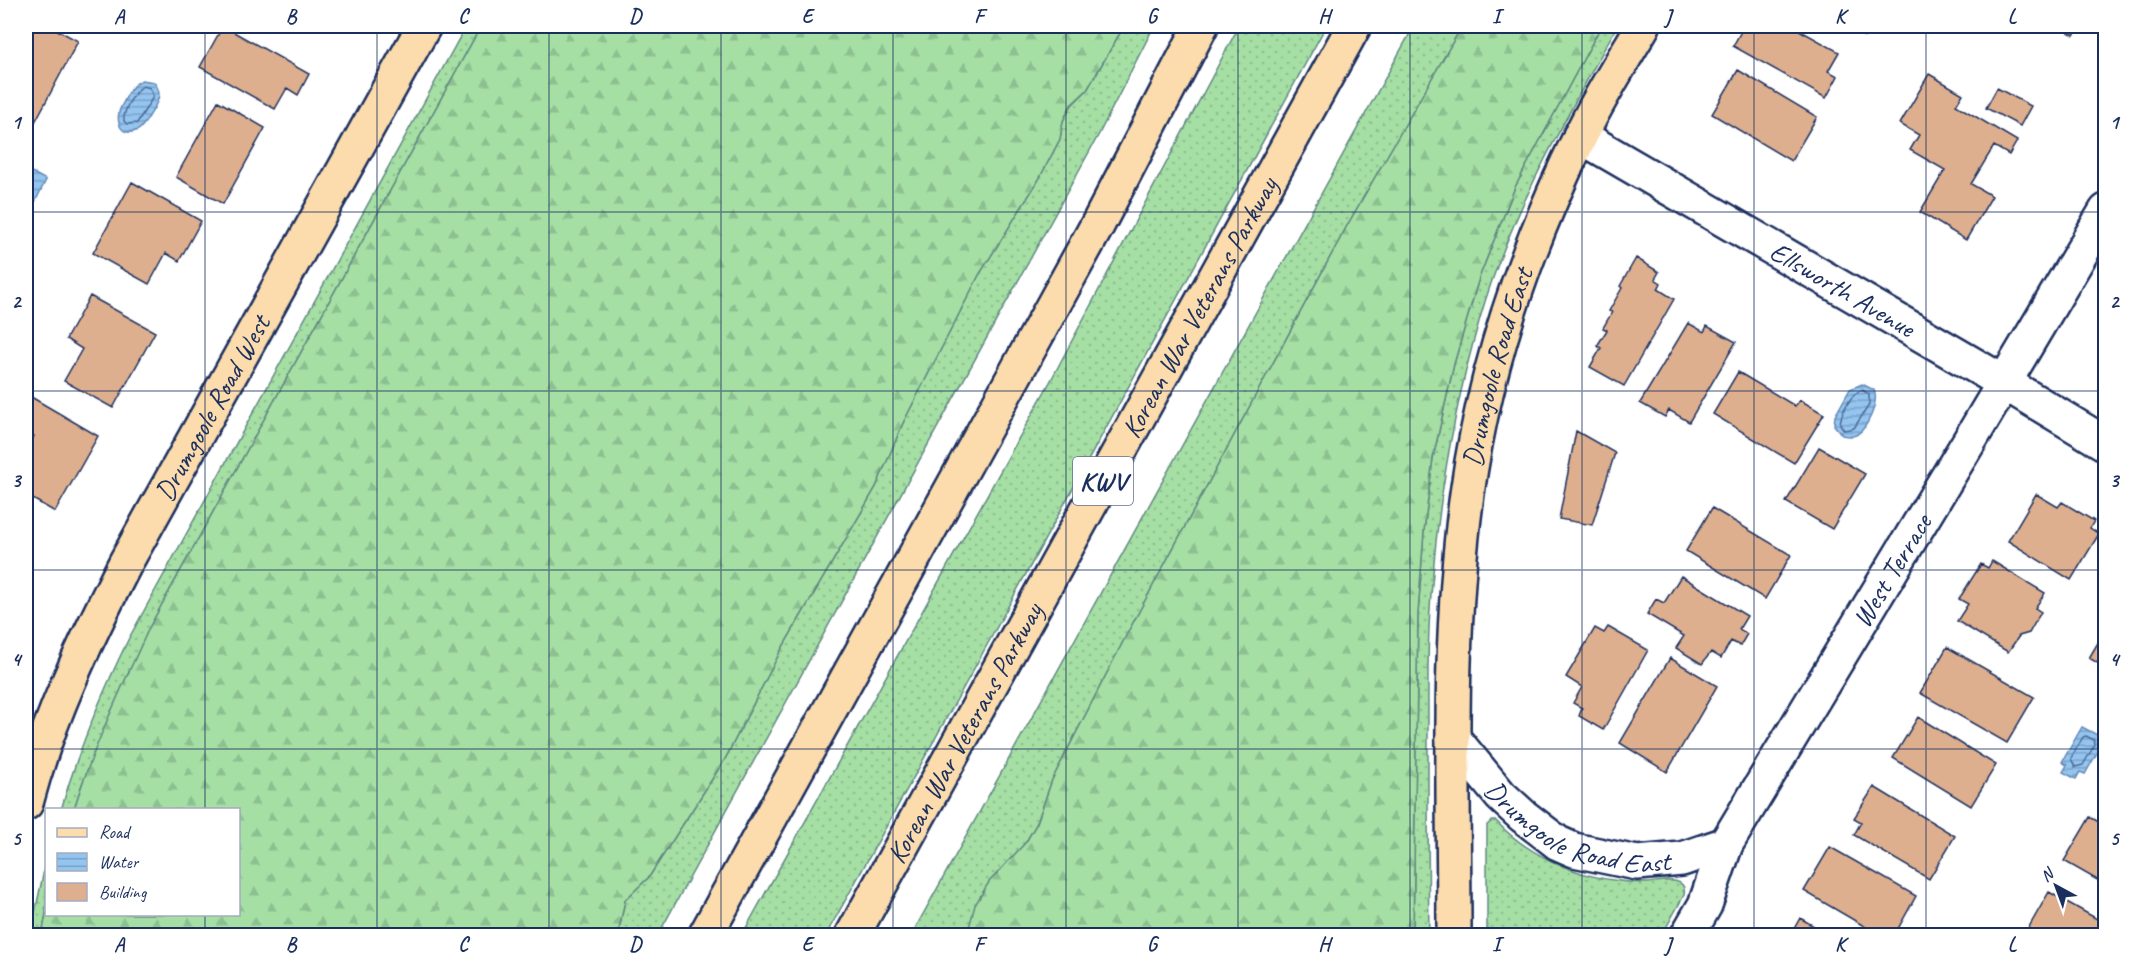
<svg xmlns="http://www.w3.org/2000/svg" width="2131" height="961" viewBox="0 0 2131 961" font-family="Caveat,sans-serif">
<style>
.grass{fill:url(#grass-dots);stroke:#608781;stroke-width:1.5}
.forest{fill:url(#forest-firs);stroke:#608781;stroke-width:1.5}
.water{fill:url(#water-rules);stroke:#6489b6;stroke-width:1.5}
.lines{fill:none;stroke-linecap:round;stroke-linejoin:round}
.shore{stroke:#4b6b98;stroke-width:1.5}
.building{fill:#ddaf8e;stroke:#1b2f5e;stroke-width:1.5}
.minor-casing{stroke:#1b2f5e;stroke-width:38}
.major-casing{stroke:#1b2f5e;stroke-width:38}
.highway-casing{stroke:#1b2f5e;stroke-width:38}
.minor{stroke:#fff;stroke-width:33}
.major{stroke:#fcdcac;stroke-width:33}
.highway{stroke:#fcdcac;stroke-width:33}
.grid{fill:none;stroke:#1b2f5e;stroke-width:1.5;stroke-opacity:0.55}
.labels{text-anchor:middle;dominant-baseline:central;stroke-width:4.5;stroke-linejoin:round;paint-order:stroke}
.shield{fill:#fff;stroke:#5f6d8e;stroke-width:1.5}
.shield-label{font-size:27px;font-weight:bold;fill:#1b2f5e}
.street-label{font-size:28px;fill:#1b2f5e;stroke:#fff}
.neatline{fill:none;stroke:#1b2f5e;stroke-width:2}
.grid-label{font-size:20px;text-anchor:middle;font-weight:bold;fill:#1b2f5e}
</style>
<defs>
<pattern id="grass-dots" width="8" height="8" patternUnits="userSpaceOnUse" patternTransform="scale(1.5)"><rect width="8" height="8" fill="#a5dfa4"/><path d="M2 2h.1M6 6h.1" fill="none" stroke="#8dc090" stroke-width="1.8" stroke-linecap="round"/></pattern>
<pattern id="forest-firs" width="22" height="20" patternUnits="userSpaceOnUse" patternTransform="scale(1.5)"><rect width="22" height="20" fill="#a5dfa4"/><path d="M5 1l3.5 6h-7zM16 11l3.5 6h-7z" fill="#8dc090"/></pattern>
<pattern id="water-rules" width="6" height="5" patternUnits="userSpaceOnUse" patternTransform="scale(1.5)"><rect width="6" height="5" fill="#94c5f0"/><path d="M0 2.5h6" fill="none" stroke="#78a0c6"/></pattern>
</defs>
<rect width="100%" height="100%" fill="#fff"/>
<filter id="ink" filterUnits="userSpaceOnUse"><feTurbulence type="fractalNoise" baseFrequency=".0167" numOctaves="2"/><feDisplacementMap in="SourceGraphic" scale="12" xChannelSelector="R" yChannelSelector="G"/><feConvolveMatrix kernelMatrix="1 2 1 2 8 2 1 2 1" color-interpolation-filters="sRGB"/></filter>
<g filter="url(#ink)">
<!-- grass -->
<path class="grass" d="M 466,26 L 481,26 L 149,628 L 82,784 L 74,809 L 61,810 C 78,750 102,693 129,638 Z
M 1124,26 L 1154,26 L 1099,134 L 658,935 L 618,936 L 625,900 L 649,877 L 725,759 L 781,650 L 876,487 L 903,423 L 979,275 L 1038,181 L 1060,139 L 1063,121 L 1072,105 L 1087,90 Z
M 1239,26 L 1326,26 L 981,656 L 826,935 L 742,935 L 1050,382 Z
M 1414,26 L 1462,26 L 1348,224 L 1127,634 L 1052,780 L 1037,823 L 1026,842 L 1011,860 L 967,935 L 911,936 Z
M 1601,26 L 1617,26 C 1565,120 1510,214 1480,318 C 1455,404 1439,494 1432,584 C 1427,634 1428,685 1428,736 C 1428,802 1428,869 1429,935 L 1413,936 L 1418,614 L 1424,531 L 1433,458 L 1454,364 L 1479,278 L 1515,187 Z
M 1492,821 L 1496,821 C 1526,854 1577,877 1620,881 C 1629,882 1639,883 1648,883 C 1660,882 1688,874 1684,895 L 1662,935 L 1487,935 L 1487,825 Z
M 46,861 L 46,914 L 42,935 L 30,936 Z"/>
<!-- forest -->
<path class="forest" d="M 481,26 L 1124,26 L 1087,90 L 1071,105 L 1063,121 L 1060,139 L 1038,181 L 979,275 L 903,423 L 876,487 L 781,650 L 725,759 L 649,877 L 625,900 L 618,935 L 42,935 L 46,914 L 238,914 L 238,810 L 74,809 C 93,747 122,687 149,628 Z
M 1462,26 L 1601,26 L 1515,187 L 1479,278 L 1454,364 L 1433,458 L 1424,531 L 1418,614 L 1413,935 L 967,935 L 975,905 L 989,882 L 1026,842 L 1037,823 L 1052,780 L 1127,634 L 1348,224 Z"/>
<!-- water -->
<path class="water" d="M 142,80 L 154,82 C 157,86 159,89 159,95 C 159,101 144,127 138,130 C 119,139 114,118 122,105 C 127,96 131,85 142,80 Z
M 26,169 L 46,180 L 26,220 Z
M 1862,384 L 1874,390 C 1879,402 1868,428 1856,435 C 1851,437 1847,436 1842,435 L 1834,425 L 1835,416 L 1850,389 Z
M 2082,727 L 2105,739 L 2085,774 L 2080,772 L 2076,779 L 2063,772 L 2067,765 L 2062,762 Z"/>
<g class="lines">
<!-- shore -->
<path class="shore" d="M 143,86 L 150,88 L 153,97 L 137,123 L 127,124 L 124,121 C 123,110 134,92 143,86 Z
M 1862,390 L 1869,394 L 1869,405 L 1854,428 L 1844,430 L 1840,424 C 1841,413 1851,393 1862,390 Z
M 2086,736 L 2094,740 L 2095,744 L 2083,765 L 2075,767 L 2071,758 L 2083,737 Z"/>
</g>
<!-- building -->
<path class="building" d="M 26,26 L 50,26 L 78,41 L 34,124 L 26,119 Z
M 223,26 L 309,74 L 298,95 L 287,88 L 275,109 L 200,67 Z
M 1744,26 L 1792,26 L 1839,52 L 1828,71 L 1838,76 L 1826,98 L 1733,46 Z
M 1845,26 L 1872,26 L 1865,37 Z
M 2057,26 L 2080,26 L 2074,35 Z
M 1738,70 L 1817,117 L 1791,161 L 1712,114 Z
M 1929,74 L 1963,94 L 1956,105 L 2017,141 L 2009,155 L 1994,146 L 1971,184 L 1992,196 L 1966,240 L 1920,212 L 1945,170 L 1910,150 L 1919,135 L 1900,124 Z
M 1997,88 L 2031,106 L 2020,126 L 1986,108 Z
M 218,101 L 265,128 L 223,204 L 176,177 Z
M 132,182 L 201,221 L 179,261 L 166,253 L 149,284 L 93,253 Z
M 1636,258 L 1659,272 L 1655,279 L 1661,283 L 1658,289 L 1674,299 L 1624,386 L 1590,367 L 1601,348 L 1597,346 L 1607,330 L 1603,328 L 1612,312 L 1609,311 L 1622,288 L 1620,286 Z
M 90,296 L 155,332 L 113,408 L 64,381 L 82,349 L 66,339 Z
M 1688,323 L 1704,332 L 1707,326 L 1736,342 L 1689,422 L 1669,410 L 1665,417 L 1640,403 Z
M 1738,372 L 1795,406 L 1800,400 L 1824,414 L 1794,463 L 1713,414 Z
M 26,394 L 98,436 L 55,512 L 26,495 L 26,451 L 34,436 L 26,432 Z
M 1576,431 L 1615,453 L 1592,525 L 1559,519 Z
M 1819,447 L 1865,474 L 1832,529 L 1786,502 Z
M 2036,494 L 2058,507 L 2062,502 L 2094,521 L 2090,528 L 2099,534 L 2071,580 L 2008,541 Z
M 1712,508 L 1791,555 L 1765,599 L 1686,551 Z
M 1992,561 L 2045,593 L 2035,608 L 2041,612 L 2029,633 L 2019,636 L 2008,652 L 1957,621 L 1968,604 L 1959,599 L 1981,564 L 1988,568 Z
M 1681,576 L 1747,616 L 1739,629 L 1747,634 L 1740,646 L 1731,641 L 1721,658 L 1711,652 L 1702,664 L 1676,648 L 1684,636 L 1647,614 L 1656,599 L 1664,603 Z
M 1608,627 L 1648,650 L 1603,730 L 1579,716 L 1582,708 L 1573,703 L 1582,687 L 1566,677 L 1595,628 L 1604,633 Z
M 2106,629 L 2106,668 L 2089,658 Z
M 1947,647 L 2034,697 L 2007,743 L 1920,693 Z
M 1670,658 L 1717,686 L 1667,772 L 1620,743 Z
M 1918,717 L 1996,765 L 1971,806 L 1893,758 Z
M 1874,787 L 1955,836 L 1929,879 L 1854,835 L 1861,822 L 1854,818 Z
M 2090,817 L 2106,826 L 2106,885 L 2064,861 Z
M 1830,847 L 1916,896 L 1894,936 L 1881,936 L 1804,891 Z
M 2049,892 L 2106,924 L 2106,936 L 2028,936 L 2025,934 Z
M 1800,918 L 1831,936 L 1790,936 Z"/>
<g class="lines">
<defs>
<g id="minor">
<path id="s1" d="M 1580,136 L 2003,382 L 2106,444"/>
<path id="s2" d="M 1453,738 L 1501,796 L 1523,816 L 1558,843 L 1574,850 L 1637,863 L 1682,859 L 1726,844"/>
<path id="s3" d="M 1687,936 L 1705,905 L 1726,844 L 1976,430 L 2106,211"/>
</g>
<g id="major">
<path id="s4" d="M 26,803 C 48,719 86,640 126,562 L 424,26"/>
<path id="s5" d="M 1454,936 C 1454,789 1447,640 1467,494 C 1484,370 1525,249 1580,137 C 1598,99 1622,62 1643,26"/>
</g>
<g id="highway">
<path d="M 705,936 L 1098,224 L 1201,26"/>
<path id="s6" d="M 852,936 L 1354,26"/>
</g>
</defs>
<!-- minor casing -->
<use href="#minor" class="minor-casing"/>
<!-- major casing -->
<use href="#major" class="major-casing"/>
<!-- highway casing -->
<use href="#highway" class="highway-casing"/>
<!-- minor -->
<use href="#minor" class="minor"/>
<!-- major -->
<use href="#major" class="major"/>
<!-- highway -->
<use href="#highway" class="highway"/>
</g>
</g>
<!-- grid -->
<path class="grid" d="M 205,26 L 205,810M 377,26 L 377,936M 549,26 L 549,936M 721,26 L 721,936M 893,26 L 893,936M 1066,26 L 1066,936M 1238,26 L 1238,936M 1410,26 L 1410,936M 1582,26 L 1582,936M 1754,26 L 1754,936M 1926,26 L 1926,936M 26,212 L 2106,212M 26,391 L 2106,391M 26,570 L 2106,570M 26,749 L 2106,749M 205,914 L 205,936"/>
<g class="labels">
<!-- shield labels -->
<rect class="shield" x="1073" y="457" width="60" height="48" rx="4.5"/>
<g class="shield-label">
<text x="1103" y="481">KWV</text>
</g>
<!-- street labels -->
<g class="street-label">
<text stroke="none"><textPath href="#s1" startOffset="304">Ellsworth Avenue</textPath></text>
<text stroke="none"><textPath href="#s6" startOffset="718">Korean War Veterans Parkway</textPath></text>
<text stroke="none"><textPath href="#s5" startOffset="573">Drumgoole Road East</textPath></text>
<text stroke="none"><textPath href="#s4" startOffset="438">Drumgoole Road West</textPath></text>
<text stroke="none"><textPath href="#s3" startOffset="420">West Terrace</textPath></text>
<text stroke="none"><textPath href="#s6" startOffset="232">Korean War Veterans Parkway</textPath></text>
<text stroke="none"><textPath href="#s2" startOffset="162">Drumgoole Road East</textPath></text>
</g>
</g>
<!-- margin -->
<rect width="2131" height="961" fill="none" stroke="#fff" stroke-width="66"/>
<!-- legend -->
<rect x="45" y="808" width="195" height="108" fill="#ffffff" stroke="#a4acbf" stroke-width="1.5"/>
<rect x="57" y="828" width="30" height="9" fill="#fcdcac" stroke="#a4acbf" stroke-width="1.5"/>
<text x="99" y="838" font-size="18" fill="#1b2f5e">Road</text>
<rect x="57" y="853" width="30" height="18" fill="url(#water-rules)" stroke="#a4acbf" stroke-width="1.5"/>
<text x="99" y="868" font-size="18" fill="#1b2f5e">Water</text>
<rect x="57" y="883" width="30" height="18" fill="#ddaf8e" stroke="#a4acbf" stroke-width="1.5"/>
<text x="99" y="898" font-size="18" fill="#1b2f5e">Building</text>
<!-- north arrow -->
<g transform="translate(2056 886) rotate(319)" stroke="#ffffff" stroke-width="4.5" paint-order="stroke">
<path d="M0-4.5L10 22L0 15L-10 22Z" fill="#1b2f5e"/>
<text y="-9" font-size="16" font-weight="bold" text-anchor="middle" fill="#1b2f5e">N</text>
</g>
<rect x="33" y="33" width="2065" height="895" class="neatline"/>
<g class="grid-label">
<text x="119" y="23">A</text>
<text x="291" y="23">B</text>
<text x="463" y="23">C</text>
<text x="635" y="23">D</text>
<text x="807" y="23">E</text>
<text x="979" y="23">F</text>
<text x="1152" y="23">G</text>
<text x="1324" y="23">H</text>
<text x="1496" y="23">I</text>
<text x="1668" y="23">J</text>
<text x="1840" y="23">K</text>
<text x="2012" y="23">L</text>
<text x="16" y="129">1</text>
<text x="2114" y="129">1</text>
<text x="16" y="308">2</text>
<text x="2114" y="308">2</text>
<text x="16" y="487">3</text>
<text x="2114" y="487">3</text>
<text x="16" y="666">4</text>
<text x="2114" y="666">4</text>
<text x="16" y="845">5</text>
<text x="2114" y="845">5</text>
<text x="119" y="951">A</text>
<text x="291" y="951">B</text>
<text x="463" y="951">C</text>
<text x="635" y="951">D</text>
<text x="807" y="951">E</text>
<text x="979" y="951">F</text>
<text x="1152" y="951">G</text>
<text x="1324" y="951">H</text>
<text x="1496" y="951">I</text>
<text x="1668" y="951">J</text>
<text x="1840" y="951">K</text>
<text x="2012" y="951">L</text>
</g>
</svg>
